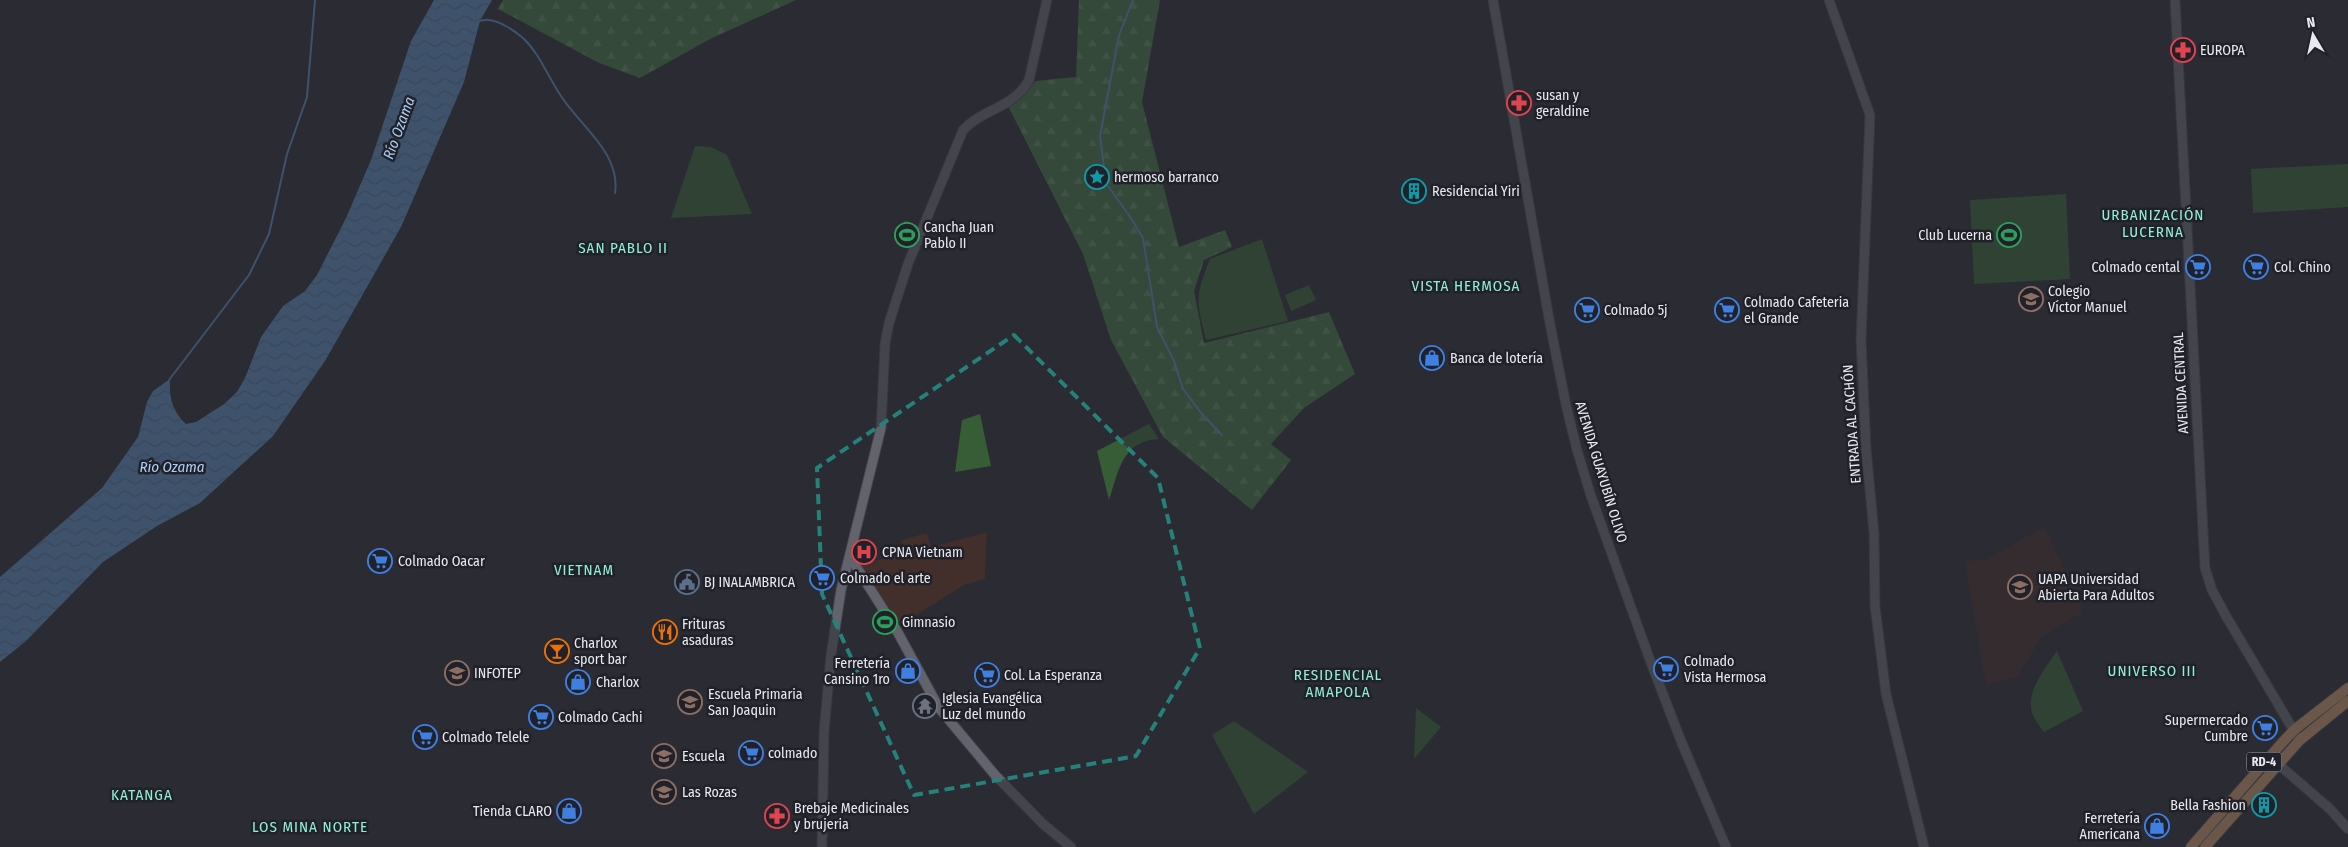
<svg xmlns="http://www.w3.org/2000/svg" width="2348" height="847" viewBox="0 0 2348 847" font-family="'Fira Sans Condensed',sans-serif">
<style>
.education{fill:#422e2a}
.forest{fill:url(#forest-firs)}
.park{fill:#375d36}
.water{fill:url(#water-waves)}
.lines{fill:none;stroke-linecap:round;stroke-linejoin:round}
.stream{stroke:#5781b0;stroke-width:2}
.secondary-casing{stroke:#46474e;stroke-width:11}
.primary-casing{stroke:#46474e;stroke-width:12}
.secondary{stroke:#62636c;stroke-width:9}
.primary{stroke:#ba8b67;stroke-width:10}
.marked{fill:none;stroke:#25827b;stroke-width:4;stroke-dasharray:10 6;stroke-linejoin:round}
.labels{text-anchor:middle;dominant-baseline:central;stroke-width:5;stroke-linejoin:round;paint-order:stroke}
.shield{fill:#212129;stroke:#adaeb4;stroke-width:1}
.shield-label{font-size:12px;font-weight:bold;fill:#e9eaf0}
.poi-label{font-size:14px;fill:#e9eaf0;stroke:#212129;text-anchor:start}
.street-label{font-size:14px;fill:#e9eaf0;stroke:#212129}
.water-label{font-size:15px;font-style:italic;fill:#aacef7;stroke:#212129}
.neighbourhood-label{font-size:15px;letter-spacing:1px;fill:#91f0d4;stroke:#212129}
</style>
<defs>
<pattern id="forest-firs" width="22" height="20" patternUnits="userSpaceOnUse" patternTransform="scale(1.25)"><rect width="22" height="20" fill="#406d40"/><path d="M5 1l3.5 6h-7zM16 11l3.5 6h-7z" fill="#5c825c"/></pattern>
<pattern id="water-waves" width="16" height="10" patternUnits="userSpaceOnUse" patternTransform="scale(1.25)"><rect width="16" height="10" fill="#5781b0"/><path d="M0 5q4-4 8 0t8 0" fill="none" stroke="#506986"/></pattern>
</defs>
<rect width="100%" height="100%" fill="#2a2b33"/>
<!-- education -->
<path class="education" d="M 2045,526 L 2083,612 L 2041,637 L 2018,677 L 1986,685 L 1965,561 L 1986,560 Z
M 987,532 L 985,579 L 964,585 L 900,625 L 859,562 L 878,560 L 903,554 L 901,540 L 927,533 L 931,547 Z"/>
<!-- forest -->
<path class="forest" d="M 503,0 L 796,0 L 710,39 L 640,78 L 599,63 L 498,9 Z
M 1079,0 L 1160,0 L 1142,102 L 1179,247 L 1225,230 L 1232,247 L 1204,260 L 1194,291 L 1204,343 L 1329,312 L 1355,374 L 1304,408 L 1271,444 L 1291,460 L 1252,510 L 1163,437 L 1111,340 L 1083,254 L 1008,106 L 1036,81 L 1076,77 Z"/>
<!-- park -->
<path class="park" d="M 695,146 L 711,147 L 727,155 L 752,214 L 671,218 Z
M 2348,164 L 2348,207 L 2253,213 L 2251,169 Z
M 2066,194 L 2070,279 L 1974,284 L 1970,200 Z
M 905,220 L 918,226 L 909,249 L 896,244 Z
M 1262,239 L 1288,321 L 1206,340 C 1196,301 1195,296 1210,259 Z
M 1309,285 L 1316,300 L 1291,311 L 1285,295 Z
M 980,414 L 991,466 L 955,472 L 962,420 Z
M 1149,424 L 1159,439 C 1122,441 1119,470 1109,500 L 1097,451 Z
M 2057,651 L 2083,711 L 2044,732 C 2039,725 2031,715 2031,707 C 2029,687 2046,667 2057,651 Z
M 1416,708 L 1441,727 L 1414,759 Z
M 1234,721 L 1308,772 L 1254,814 L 1212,735 Z"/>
<!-- water -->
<path class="water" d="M 434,0 L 492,0 L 480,21 L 464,82 L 401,227 L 325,361 L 273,436 L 200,503 L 157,526 L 103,562 L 26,641 L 0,662 L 0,577 L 102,488 L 138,437 L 147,402 L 153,391 L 170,379 C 169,397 172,411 186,424 L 196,422 L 224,404 L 237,392 L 245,378 L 261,337 L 283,306 L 305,291 L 317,275 L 346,218 L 371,160 L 411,41 Z"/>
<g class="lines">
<!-- stream -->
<path class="stream" d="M 1133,0 L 1119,35 L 1100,136 L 1106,183 L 1131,218 L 1143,238 L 1157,327 L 1174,361 L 1183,389 L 1202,414 L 1222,435
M 478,21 C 481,21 486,19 489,20 C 500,21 515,31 523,38 C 540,54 548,77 561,96 C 580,126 621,153 615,193
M 169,380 L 249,275 L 269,234 L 287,154 L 307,97 L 315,0"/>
<defs>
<path id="secondary" d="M 1493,0 L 1550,324 L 1566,405 L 1577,450 L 1591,496 L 1651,663 L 1681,741 L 1726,847
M 1829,0 L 1870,115 L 1861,340 L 1866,448 L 1874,533 L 1875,606 L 1886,694 L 1924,847
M 2175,0 L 2205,568 L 2212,590 L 2226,616 L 2297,736
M 850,557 L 897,631 L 939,708 L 995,775 L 1043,824 L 1071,847
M 2278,764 L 2329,808 L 2348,829
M 822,847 L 824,732 L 831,655 L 841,590 L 881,428 L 885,344 L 889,323 L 908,264 L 963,130 C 982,109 1014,108 1029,80 L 1047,0"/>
<path id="primary" d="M 2191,847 L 2281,744 L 2294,730 L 2348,688
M 2205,847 L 2300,740 L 2348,701"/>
</defs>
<!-- secondary casing -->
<use href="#secondary" class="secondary-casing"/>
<!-- primary casing -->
<use href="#primary" class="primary-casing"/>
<!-- secondary -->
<use href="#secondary" class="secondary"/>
<!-- primary -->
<use href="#primary" class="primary"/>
</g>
<!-- marked area -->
<path d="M0 0H2348V847H0ZM 1014,335 L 1158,478 L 1200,648 L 1136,756 L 914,795 L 822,594 L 817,468 Z" fill="#2a2b33" fill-opacity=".55" fill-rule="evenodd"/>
<path class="marked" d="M 1014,335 L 1158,478 L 1200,648 L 1136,756 L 914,795 L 822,594 L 817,468 Z"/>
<!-- icons -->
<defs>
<symbol id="pharmacy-ring" viewBox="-11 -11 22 22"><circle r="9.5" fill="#212129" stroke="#e0444e" stroke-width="1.5"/><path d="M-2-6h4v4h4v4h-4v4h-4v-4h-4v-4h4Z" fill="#e0444e"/></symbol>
<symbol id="sight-ring" viewBox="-11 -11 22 22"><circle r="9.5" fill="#212129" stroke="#0f9aa8" stroke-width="1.5"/><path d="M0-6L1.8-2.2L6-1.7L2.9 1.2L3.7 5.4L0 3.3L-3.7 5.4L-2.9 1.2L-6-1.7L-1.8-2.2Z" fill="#0f9aa8"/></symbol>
<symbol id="building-ring" viewBox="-11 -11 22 22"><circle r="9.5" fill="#212129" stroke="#0f9aa8" stroke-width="1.5"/><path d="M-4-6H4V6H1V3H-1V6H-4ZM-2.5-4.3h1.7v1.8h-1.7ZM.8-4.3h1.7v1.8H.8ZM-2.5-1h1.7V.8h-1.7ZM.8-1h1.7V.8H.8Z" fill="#0f9aa8"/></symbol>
<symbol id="stadium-ring" viewBox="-11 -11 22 22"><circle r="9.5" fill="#212129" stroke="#2e9e5b" stroke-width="1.5"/><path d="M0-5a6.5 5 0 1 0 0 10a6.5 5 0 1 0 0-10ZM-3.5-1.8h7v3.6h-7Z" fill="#2e9e5b"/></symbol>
<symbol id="supermarket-ring" viewBox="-11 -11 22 22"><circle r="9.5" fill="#212129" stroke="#3f7fe0" stroke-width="1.5"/><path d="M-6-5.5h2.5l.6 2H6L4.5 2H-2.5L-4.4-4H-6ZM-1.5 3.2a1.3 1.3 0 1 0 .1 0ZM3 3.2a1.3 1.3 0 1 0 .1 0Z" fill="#3f7fe0"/></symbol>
<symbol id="school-ring" viewBox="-11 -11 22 22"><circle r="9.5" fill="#212129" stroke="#8d6e63" stroke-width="1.5"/><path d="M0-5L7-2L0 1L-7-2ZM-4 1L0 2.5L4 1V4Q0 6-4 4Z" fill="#8d6e63"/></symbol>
<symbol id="shop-ring" viewBox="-11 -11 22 22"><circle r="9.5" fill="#212129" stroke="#3f7fe0" stroke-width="1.5"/><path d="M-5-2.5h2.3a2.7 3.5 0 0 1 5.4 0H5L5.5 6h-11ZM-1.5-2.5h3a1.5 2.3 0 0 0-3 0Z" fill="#3f7fe0"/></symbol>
<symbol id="hospital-ring" viewBox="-11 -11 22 22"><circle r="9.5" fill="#212129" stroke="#e0444e" stroke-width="1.5"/><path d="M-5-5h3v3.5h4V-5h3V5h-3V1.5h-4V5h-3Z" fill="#e0444e"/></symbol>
<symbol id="civic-ring" viewBox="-11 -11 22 22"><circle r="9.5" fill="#212129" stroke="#5c6f8a" stroke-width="1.5"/><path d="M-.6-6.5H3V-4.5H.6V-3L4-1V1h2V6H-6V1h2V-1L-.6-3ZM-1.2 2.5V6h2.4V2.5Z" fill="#5c6f8a"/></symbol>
<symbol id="university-ring" viewBox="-11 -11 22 22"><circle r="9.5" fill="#212129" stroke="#8d6e63" stroke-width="1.5"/><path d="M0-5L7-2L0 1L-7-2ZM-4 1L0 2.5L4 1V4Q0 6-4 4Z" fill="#8d6e63"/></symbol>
<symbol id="restaurant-ring" viewBox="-11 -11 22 22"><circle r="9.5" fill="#212129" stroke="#e8710a" stroke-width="1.5"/><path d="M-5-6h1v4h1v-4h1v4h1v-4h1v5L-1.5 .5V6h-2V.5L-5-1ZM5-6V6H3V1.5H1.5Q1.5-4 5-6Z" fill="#e8710a"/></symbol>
<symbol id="bar-ring" viewBox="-11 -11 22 22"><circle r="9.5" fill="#212129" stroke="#e8710a" stroke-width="1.5"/><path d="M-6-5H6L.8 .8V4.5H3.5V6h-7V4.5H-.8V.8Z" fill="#e8710a"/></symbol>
<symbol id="temple-ring" viewBox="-11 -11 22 22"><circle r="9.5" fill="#212129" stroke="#6b7280" stroke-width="1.5"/><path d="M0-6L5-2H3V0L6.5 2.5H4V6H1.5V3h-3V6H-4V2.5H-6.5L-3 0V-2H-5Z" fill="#6b7280"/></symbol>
</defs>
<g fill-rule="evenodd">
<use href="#pharmacy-ring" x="2169" y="36" width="28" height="28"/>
<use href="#pharmacy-ring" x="1505" y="89" width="28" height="28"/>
<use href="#sight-ring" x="1083" y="163" width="28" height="28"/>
<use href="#building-ring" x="1400" y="177" width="28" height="28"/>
<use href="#stadium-ring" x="893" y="221" width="28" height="28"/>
<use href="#stadium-ring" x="1995" y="221" width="28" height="28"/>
<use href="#supermarket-ring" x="2184" y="253" width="28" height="28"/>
<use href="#supermarket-ring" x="2242" y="253" width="28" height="28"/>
<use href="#school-ring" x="2017" y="285" width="28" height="28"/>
<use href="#supermarket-ring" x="1573" y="296" width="28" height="28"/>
<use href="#supermarket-ring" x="1713" y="296" width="28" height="28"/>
<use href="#shop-ring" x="1418" y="344" width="28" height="28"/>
<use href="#hospital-ring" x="850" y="538" width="28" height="28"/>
<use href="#supermarket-ring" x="366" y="547" width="28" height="28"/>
<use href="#supermarket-ring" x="808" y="564" width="28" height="28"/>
<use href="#civic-ring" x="673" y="568" width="28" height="28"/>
<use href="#university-ring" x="2006" y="573" width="28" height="28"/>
<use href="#stadium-ring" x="871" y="608" width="28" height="28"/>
<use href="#restaurant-ring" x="651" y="618" width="28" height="28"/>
<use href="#bar-ring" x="543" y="637" width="28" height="28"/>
<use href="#supermarket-ring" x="1652" y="655" width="28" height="28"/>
<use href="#shop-ring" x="894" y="657" width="28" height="28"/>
<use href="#school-ring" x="443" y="659" width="28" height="28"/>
<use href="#supermarket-ring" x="973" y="661" width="28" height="28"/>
<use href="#shop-ring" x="564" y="668" width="28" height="28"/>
<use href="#school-ring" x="676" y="688" width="28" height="28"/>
<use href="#temple-ring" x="911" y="692" width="28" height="28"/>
<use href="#supermarket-ring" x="527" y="703" width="28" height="28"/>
<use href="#supermarket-ring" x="2251" y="714" width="28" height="28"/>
<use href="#supermarket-ring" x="411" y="723" width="28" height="28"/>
<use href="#supermarket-ring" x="737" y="739" width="28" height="28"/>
<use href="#school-ring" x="650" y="742" width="28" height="28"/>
<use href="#school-ring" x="650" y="778" width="28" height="28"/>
<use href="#building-ring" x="2250" y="791" width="28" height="28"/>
<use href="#shop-ring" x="555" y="797" width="28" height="28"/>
<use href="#pharmacy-ring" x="763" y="802" width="28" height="28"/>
<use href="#shop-ring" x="2143" y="812" width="28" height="28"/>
</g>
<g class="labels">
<!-- shield labels -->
<rect class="shield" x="2246.5" y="752.5" width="35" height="19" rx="4"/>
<g class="shield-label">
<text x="2264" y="762">RD-4</text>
</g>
<!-- poi labels -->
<g class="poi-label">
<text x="2200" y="50">EUROPA</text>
<text x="1536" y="95">susan y<tspan x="1536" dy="16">geraldine</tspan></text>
<text x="1114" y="177">hermoso barranco</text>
<text x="1432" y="191">Residencial Yiri</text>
<text x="924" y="227">Cancha Juan<tspan x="924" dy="16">Pablo II</tspan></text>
<text x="1992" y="235" text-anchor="end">Club Lucerna</text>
<text x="2180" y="267" text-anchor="end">Colmado cental</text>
<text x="2274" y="267">Col. Chino</text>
<text x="2048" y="291">Colegio<tspan x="2048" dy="16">Víctor Manuel</tspan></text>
<text x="1744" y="302">Colmado Cafeteria<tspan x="1744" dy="16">el Grande</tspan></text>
<text x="1604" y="310">Colmado 5j</text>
<text x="1450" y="358">Banca de lotería</text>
<text x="882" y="552">CPNA Vietnam</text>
<text x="398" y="561">Colmado Oacar</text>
<text x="840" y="578">Colmado el arte</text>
<text x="2038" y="579">UAPA Universidad<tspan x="2038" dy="16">Abierta Para Adultos</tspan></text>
<text x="704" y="582">BJ INALAMBRICA</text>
<text x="902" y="622">Gimnasio</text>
<text x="682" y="624">Frituras<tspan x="682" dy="16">asaduras</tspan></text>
<text x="574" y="643">Charlox<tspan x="574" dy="16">sport bar</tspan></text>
<text x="1684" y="661">Colmado<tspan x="1684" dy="16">Vista Hermosa</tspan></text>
<text x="890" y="663" text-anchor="end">Ferretería<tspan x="890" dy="16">Cansino 1ro</tspan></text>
<text x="474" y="673">INFOTEP</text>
<text x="1004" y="675">Col. La Esperanza</text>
<text x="596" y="682">Charlox</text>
<text x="708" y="694">Escuela Primaria<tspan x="708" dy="16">San Joaquin</tspan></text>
<text x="942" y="698">Iglesia Evangélica<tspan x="942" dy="16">Luz del mundo</tspan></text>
<text x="558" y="717">Colmado Cachi</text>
<text x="2248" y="720" text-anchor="end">Supermercado<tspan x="2248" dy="16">Cumbre</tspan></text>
<text x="442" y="737">Colmado Telele</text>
<text x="768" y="753">colmado</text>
<text x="682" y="756">Escuela</text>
<text x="682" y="792">Las Rozas</text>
<text x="2246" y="805" text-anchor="end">Bella Fashion</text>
<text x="794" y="808">Brebaje Medicinales<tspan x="794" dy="16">y brujeria</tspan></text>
<text x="552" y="811" text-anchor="end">Tienda CLARO</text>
<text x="2140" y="818" text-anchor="end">Ferretería<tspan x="2140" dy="16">Americana</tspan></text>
</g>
<!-- street labels -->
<g class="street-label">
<text transform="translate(2181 383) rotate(-93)">AVENIDA CENTRAL</text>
<text transform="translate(1852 424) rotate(-94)">ENTRADA AL CACHÓN</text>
<text transform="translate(1601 472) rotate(73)">AVENIDA GUAYUBÍN OLIVO</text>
</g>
<!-- water labels -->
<g class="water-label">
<text transform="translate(399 128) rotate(-70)">Río Ozama</text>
<text x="172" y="467">Río Ozama</text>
</g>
<!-- neighbourhood labels -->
<g class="neighbourhood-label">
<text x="2153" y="215">URBANIZACIÓN<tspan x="2153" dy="17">LUCERNA</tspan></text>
<text x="623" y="248">SAN PABLO II</text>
<text x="1466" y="286">VISTA HERMOSA</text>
<text x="584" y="570">VIETNAM</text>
<text x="2152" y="671">UNIVERSO III</text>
<text x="1338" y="675">RESIDENCIAL<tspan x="1338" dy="17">AMAPOLA</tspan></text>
<text x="142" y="795">KATANGA</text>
<text x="310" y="827">LOS MINA NORTE</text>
</g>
</g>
<!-- north arrow -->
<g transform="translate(2313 35) rotate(351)" stroke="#212129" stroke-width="4" paint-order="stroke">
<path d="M0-4L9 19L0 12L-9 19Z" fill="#e9eaf0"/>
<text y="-8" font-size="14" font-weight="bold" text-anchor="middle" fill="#e9eaf0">N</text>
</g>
</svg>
